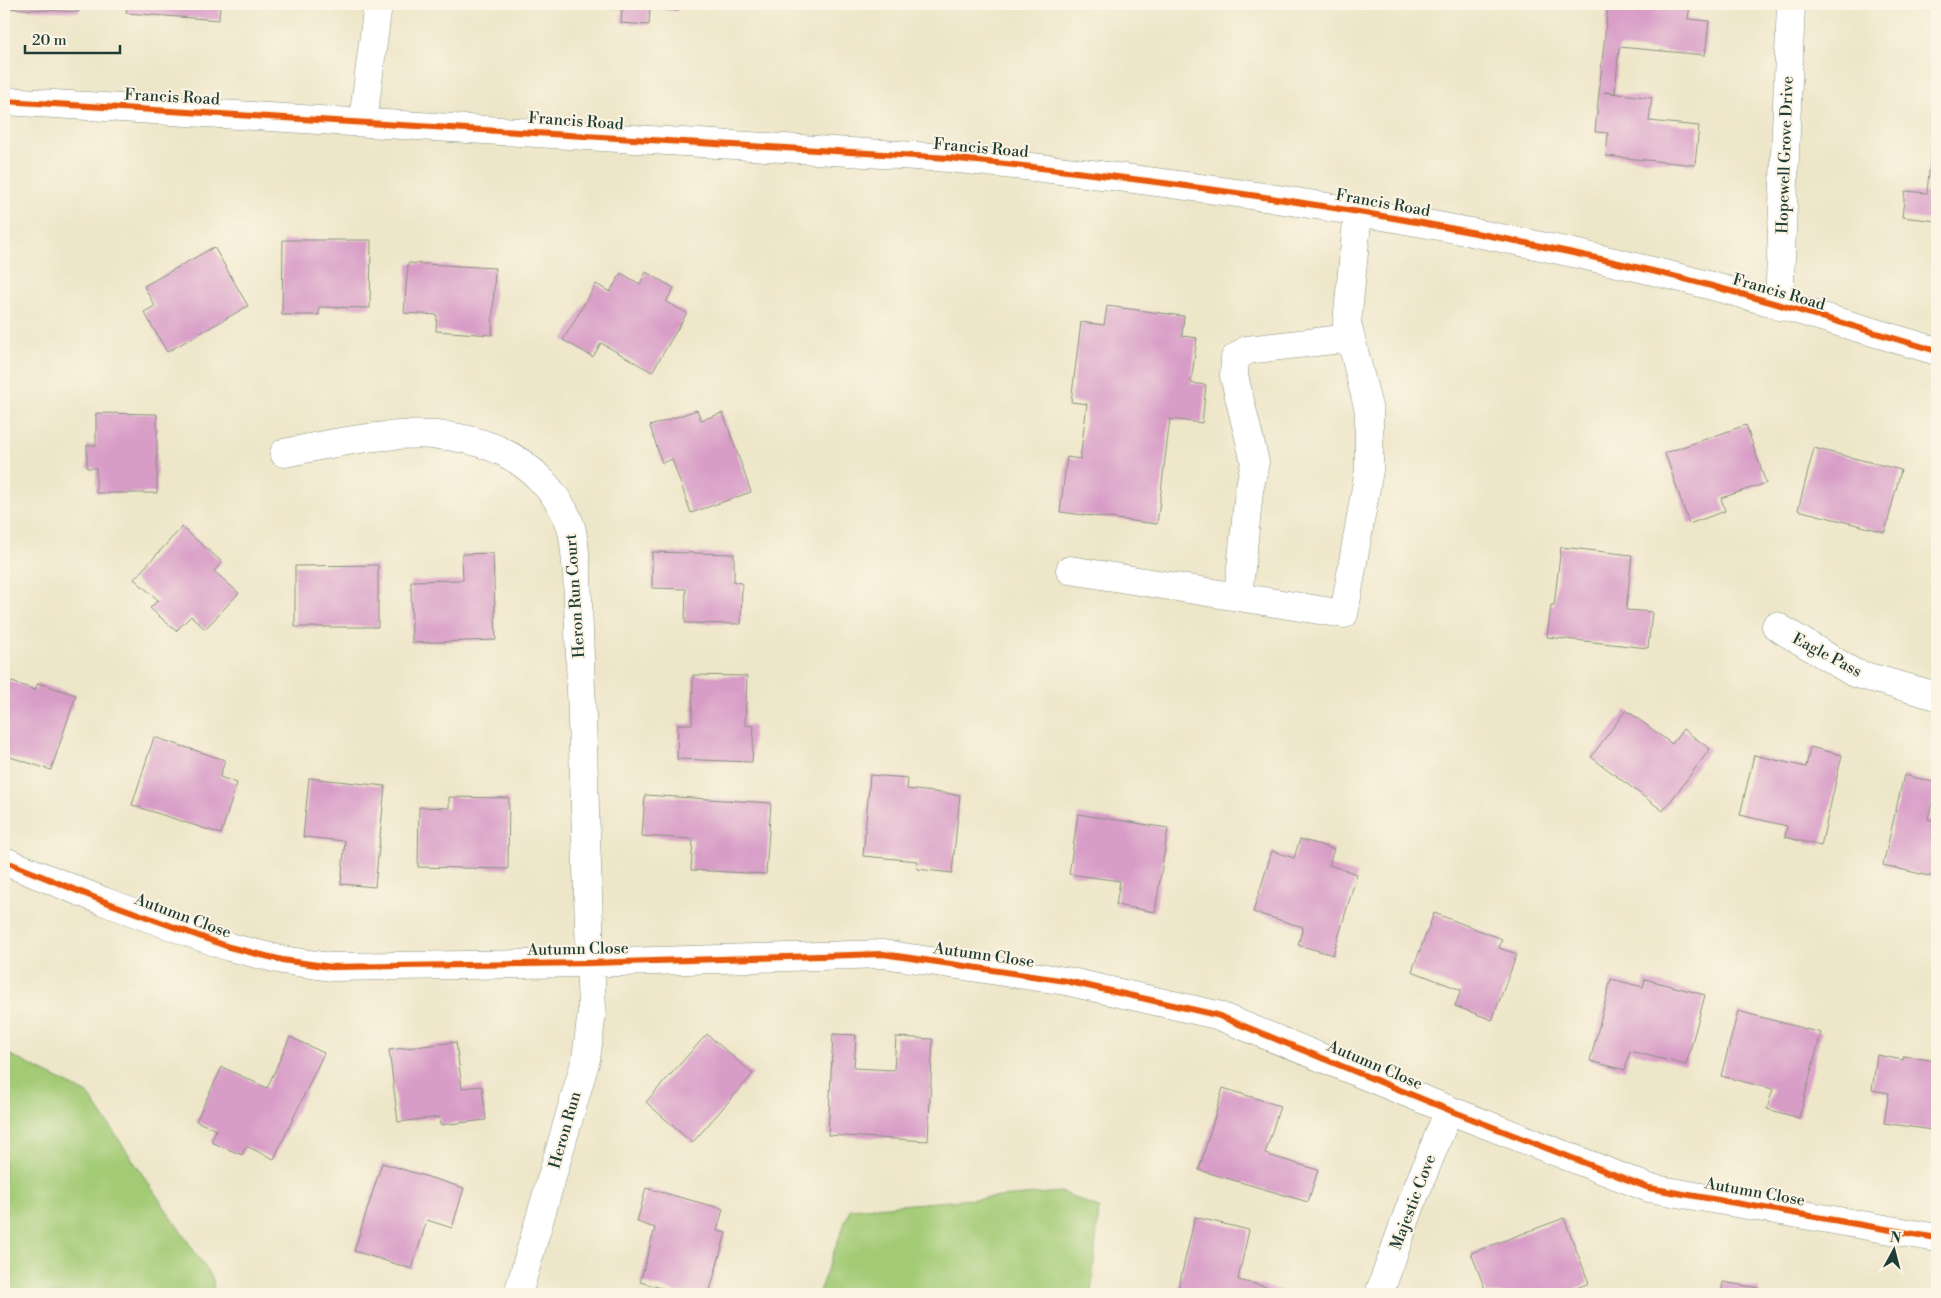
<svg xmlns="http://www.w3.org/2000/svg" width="1941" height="1298" viewBox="0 0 1941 1298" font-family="'Libre Bodoni',serif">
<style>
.green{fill:#a3ca75;stroke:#618454}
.building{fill:#d89dc7}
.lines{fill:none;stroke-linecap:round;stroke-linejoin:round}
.minor-casing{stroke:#86927e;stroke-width:29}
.minor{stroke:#fff;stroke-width:28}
.cycleway-casing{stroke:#fcf5e5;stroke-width:9}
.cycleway{stroke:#e8590c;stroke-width:6}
.labels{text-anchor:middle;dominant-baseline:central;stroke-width:4;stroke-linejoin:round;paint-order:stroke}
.street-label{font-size:16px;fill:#1f3d34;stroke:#fcf5e5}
</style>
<rect width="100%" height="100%" fill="#fcf5e5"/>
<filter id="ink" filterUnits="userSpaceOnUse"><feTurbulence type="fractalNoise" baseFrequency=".02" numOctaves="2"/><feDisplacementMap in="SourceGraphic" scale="10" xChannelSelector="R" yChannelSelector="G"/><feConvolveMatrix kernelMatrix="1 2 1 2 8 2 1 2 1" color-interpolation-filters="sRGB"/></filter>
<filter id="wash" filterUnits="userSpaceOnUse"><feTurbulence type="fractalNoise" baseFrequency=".0096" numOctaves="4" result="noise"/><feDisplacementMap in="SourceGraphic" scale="20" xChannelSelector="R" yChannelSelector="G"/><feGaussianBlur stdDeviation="1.12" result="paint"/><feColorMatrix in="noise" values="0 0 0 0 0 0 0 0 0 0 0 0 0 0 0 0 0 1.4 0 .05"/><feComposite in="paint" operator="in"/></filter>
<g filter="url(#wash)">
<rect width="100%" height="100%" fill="#eee6c9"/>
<!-- green -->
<path class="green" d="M 4,1052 L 88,1094 L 213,1279 L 214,1294 L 4,1294 Z
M 1062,1192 L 1099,1208 L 1091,1294 L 818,1294 L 850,1209 Z"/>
<g id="blocks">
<!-- building -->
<path class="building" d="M 4,4 L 79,4 L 79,12 L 4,8 Z
M 127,4 L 220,4 L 219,20 L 126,13 Z
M 570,4 L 678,4 L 678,11 L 650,8 L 649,25 L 621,23 L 622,9 Z
M 1437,4 L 1457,4 L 1456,8 Z
M 1608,4 L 1690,4 L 1688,19 L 1709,21 L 1705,55 L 1619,47 L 1615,93 L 1604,92 L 1652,98 L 1649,121 L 1699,126 L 1695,165 L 1606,156 L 1608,133 L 1595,132 Z
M 1935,110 L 1937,110 L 1937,221 L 1902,217 L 1905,191 L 1927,193 Z
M 283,240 L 371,240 L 370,308 L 319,307 L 319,315 L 282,315 Z
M 214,247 L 248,306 L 167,352 L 144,312 L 155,306 L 144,286 Z
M 408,263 L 495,268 L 492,335 L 436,331 L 437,315 L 404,313 Z
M 646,272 L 674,288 L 666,302 L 687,313 L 652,372 L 601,343 L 593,357 L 563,340 L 596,284 L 610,292 L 621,273 L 640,284 Z
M 1107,306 L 1184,316 L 1182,336 L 1197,338 L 1191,383 L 1206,385 L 1202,423 L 1170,419 L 1157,524 L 1060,512 L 1067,457 L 1080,459 L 1087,404 L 1071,402 L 1081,322 L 1104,325 Z
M 697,410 L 701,420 L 723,413 L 751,492 L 691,513 L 672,459 L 662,463 L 650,426 Z
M 96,413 L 157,414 L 157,493 L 96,493 L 96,468 L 87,468 L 87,445 L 96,445 Z
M 1746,425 L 1766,483 L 1721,498 L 1725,511 L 1689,524 L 1665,453 Z
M 1814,448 L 1901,470 L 1885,532 L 1798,510 Z
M 182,527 L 222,562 L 214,571 L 239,593 L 205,629 L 191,616 L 176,631 L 150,608 L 158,600 L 134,579 Z
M 1561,547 L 1632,555 L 1626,610 L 1652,612 L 1648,648 L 1547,637 L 1551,605 L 1554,605 Z
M 652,552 L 734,554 L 734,582 L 742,583 L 741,624 L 685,623 L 686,589 L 652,588 Z
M 493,553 L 496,640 L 412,643 L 411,581 L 463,580 L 462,554 Z
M 378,565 L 378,627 L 295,627 L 295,566 Z
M 693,675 L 747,676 L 745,725 L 754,726 L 752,762 L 677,759 L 678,724 L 692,724 Z
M 4,679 L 35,690 L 38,683 L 76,695 L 51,770 L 4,755 Z
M 1626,710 L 1672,744 L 1683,729 L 1710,749 L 1663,811 L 1591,757 Z
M 154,737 L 225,760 L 220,777 L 237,783 L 221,834 L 132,805 Z
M 1810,747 L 1842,755 L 1821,846 L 1785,837 L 1787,826 L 1740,815 L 1754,755 L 1806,767 Z
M 870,775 L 908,778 L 907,789 L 960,795 L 952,873 L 917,869 L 918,861 L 863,856 Z
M 1904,775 L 1937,783 L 1928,819 L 1937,821 L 1937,878 L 1883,865 Z
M 309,778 L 385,786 L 375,887 L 341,884 L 345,841 L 303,837 Z
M 645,795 L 771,803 L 766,874 L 691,870 L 693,839 L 642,836 Z
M 449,797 L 509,798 L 508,869 L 418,867 L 419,807 L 449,808 Z
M 1078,814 L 1168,828 L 1155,912 L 1116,905 L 1120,881 L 1069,874 Z
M 1300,839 L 1334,849 L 1329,865 L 1357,874 L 1333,955 L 1298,945 L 1303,927 L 1253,912 L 1272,851 L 1294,858 Z
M 1434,913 L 1502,939 L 1499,948 L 1517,954 L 1492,1020 L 1455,1006 L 1461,990 L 1412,971 Z
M 1611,979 L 1643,987 L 1645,979 L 1705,995 L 1686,1065 L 1630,1051 L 1625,1070 L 1590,1061 Z
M 1738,1011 L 1821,1033 L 1799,1118 L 1767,1109 L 1773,1089 L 1721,1076 Z
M 707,1034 L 753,1074 L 692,1143 L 646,1102 Z
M 833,1034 L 856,1035 L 854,1068 L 894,1070 L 896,1037 L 933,1039 L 928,1141 L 828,1135 Z
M 290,1037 L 324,1053 L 274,1159 L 246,1146 L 242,1155 L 211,1142 L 216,1130 L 196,1121 L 222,1067 L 267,1088 Z
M 456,1042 L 462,1088 L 482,1086 L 486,1120 L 440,1125 L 439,1117 L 398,1122 L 389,1050 Z
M 1877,1055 L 1903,1060 L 1904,1056 L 1937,1061 L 1937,1126 L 1933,1126 L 1932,1130 L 1884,1123 L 1889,1093 L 1872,1090 Z
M 1223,1088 L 1280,1106 L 1265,1154 L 1318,1170 L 1308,1202 L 1199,1170 Z
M 382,1163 L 464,1188 L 452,1228 L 427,1220 L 412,1269 L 354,1251 Z
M 646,1188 L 723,1209 L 717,1231 L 726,1233 L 709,1294 L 683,1294 L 640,1282 L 655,1228 L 637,1222 Z
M 1195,1217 L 1249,1230 L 1238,1280 L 1284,1291 L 1283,1294 L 1177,1294 Z
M 1564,1218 L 1589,1283 L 1567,1292 L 1568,1294 L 1487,1294 L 1471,1253 Z
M 1723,1282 L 1759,1288 L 1758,1294 L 1721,1294 Z"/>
</g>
</g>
<g filter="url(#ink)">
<use href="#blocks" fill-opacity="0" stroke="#86927e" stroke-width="1"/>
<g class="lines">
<defs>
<path id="minor" d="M 4,101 L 949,158 C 1182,182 1416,215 1644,269 C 1742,292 1841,323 1937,351
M 363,121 L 378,4
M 1779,306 L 1791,4
M 284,453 C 367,436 478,411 543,482 C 554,494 566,511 571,527 C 575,541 575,558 577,572 L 592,1012 L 586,1059 L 518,1294
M 1070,570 L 1344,614 L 1369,470 L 1369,411 L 1347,323 L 1358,212
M 1238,597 L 1249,491 L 1255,462 L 1234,376 L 1235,358 L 1247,350 L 1350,338
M 1776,626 L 1854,673 L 1937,696
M 4,861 L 103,901 L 229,947 L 282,960 L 331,967 L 589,963 L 883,954 L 1066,981 L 1217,1015 L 1449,1110 L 1649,1188 L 1937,1238
M 1379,1294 L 1413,1199 L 1449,1110"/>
</defs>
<!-- minor casing -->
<use href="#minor" class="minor-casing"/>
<!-- minor -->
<use href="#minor" class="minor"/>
<defs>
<path id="cycleway" d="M 4,101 L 949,158 C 1182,182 1416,215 1644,269 C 1742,292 1841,323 1937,351
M 4,861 L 103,901 L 229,947 L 282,960 L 331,967 L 589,963 L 883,954 L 1066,981 L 1217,1015 L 1449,1110 L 1649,1188 L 1937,1238"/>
</defs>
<!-- cycleway casing -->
<use href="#cycleway" class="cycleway-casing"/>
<!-- cycleway -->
<use href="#cycleway" class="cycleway"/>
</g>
</g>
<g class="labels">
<!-- street labels -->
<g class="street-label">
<text transform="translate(172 97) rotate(3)">Francis Road</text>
<text transform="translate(576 121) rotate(4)">Francis Road</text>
<text transform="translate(981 148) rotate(5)">Francis Road</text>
<text transform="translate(1785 155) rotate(-88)">Hopewell Grove Drive</text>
<text transform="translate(1383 203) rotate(10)">Francis Road</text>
<text transform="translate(1779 292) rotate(16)">Francis Road</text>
<text transform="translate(575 596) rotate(-94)">Heron Run Court</text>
<text transform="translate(1827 655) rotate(28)">Eagle Pass</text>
<text transform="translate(183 916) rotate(20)">Autumn Close</text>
<text transform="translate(578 949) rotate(-1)">Autumn Close</text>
<text transform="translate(984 955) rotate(8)">Autumn Close</text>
<text transform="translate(1375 1065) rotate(23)">Autumn Close</text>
<text transform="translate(565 1130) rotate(-74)">Heron Run</text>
<text transform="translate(1755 1192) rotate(10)">Autumn Close</text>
<text transform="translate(1413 1202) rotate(-69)">Majestic Cove</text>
</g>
</g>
<!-- margin -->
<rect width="1941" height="1298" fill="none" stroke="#fcf5e5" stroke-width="20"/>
<!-- north arrow -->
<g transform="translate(1894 1250) rotate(7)" stroke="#fcf5e5" stroke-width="4" paint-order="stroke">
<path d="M0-4L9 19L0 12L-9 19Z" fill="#1f3d34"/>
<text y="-8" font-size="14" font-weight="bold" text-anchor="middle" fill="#1f3d34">N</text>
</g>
<!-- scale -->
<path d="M25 45v8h95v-8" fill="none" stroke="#1f3d34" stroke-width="2.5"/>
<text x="32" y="45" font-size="15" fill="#1f3d34" stroke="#fcf5e5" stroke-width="4" paint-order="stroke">20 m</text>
</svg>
